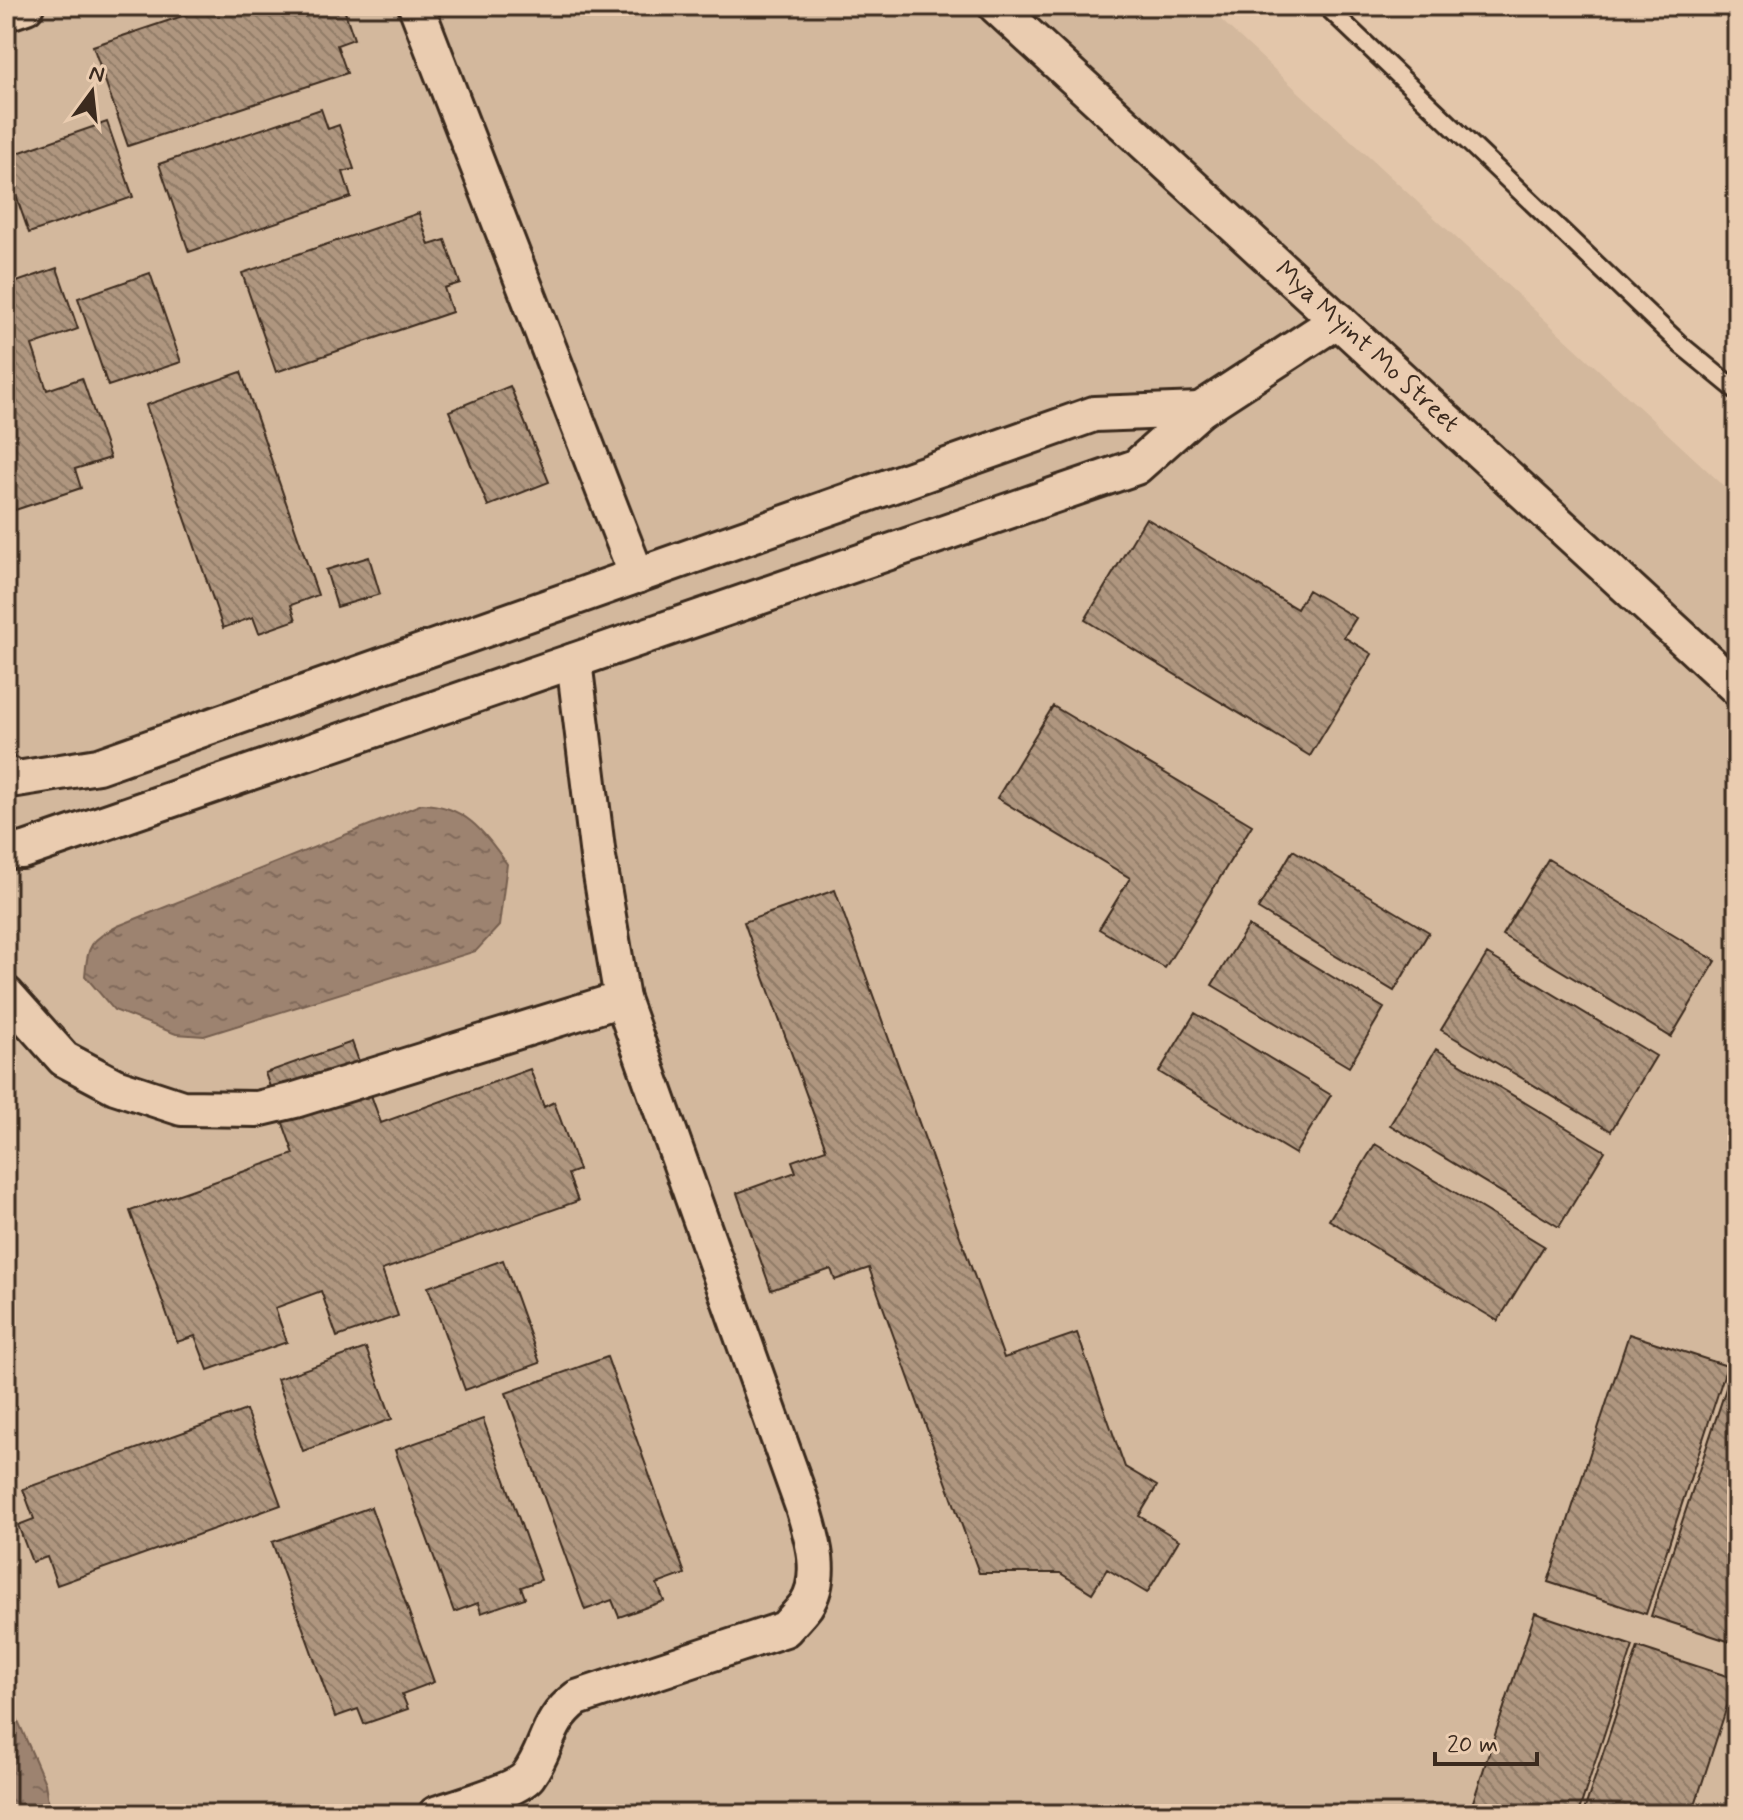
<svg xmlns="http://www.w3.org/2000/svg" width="1743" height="1820" viewBox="0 0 1743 1820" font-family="Mynerve,sans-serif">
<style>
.built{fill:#d3b89d}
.water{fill:url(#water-ripples);stroke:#765f4f;stroke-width:2}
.building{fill:url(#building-back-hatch);stroke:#3b2a1e;stroke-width:2}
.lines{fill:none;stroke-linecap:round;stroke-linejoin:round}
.service-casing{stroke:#3b2a1e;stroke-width:22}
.minor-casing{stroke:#3b2a1e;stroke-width:40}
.service{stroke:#eaccb0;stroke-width:16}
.minor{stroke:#eaccb0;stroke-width:34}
.labels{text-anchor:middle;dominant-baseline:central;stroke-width:6;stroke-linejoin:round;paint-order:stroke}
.street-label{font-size:26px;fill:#3b2a1e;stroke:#eaccb0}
</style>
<defs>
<pattern id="water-ripples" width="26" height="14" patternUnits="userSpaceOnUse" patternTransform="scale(2)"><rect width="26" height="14" fill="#9d836f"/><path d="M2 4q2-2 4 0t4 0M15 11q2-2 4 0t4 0" fill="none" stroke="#816b5b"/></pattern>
<pattern id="building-back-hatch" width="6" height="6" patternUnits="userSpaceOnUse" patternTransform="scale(2)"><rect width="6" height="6" fill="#af967f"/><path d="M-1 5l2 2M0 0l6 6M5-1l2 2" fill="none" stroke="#907b67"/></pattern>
</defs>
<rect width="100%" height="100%" fill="#e3c6aa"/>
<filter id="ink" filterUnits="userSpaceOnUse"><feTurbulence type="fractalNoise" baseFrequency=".0125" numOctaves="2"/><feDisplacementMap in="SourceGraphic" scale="16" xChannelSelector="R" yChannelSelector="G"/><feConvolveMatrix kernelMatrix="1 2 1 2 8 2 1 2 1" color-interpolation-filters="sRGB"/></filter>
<g filter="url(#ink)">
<!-- built -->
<path class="built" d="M 6,6 L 1206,6 L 1737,498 L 1737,1814 L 6,1814 Z"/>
<!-- water -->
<path class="water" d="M 422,804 C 464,805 484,831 507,864 L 499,926 L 476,951 L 204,1036 L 176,1034 L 114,1010 L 85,976 C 88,944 90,941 118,926 Z
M 6,1693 L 45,1783 L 50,1814 L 6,1814 Z"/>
<!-- building -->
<path class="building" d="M 212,6 L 343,6 L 354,39 L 337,45 L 347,73 L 128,146 L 93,46 Z
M 321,109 L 328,129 L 339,125 L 354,169 L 343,172 L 351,197 L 189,252 L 159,164 Z
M 107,122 L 133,197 L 29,233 L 6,167 L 6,157 Z
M 419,213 L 429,245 L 445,240 L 460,283 L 444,288 L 452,312 L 276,372 L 242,273 Z
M 57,268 L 78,329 L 32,345 L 47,390 L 82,378 L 110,458 L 75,469 L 81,488 L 6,513 L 6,270 L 11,284 Z
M 150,273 L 181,362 L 108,386 L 78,298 Z
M 241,372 L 318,595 L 291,605 L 296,620 L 259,633 L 253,617 L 223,628 L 146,405 Z
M 510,386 L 549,482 L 488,506 L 449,411 Z
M 1146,518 L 1297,609 L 1308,590 L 1356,618 L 1344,637 L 1372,654 L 1310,756 L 1085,620 Z
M 369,557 L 380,594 L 337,607 L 326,570 Z
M 1053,706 L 1252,825 L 1165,968 L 1099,929 L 1130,878 L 997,798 Z
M 1293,850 L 1429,932 L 1394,991 L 1258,909 Z
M 1548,859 L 1716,961 L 1671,1037 L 1502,935 Z
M 835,890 L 1004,1358 L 1077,1333 L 1125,1467 L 1157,1486 L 1139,1516 L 1179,1540 L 1147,1593 L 1107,1569 L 1092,1593 L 1060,1573 L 979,1573 L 869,1268 L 835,1280 L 831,1269 L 771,1290 L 737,1193 L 796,1172 L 792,1161 L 826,1149 L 744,922 Z
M 1248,926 L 1384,1008 L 1349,1067 L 1212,985 Z
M 1487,954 L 1656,1056 L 1611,1131 L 1441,1030 Z
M 1195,1013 L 1331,1095 L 1295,1154 L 1159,1072 Z
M 352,1042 L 381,1123 L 530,1069 L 544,1107 L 554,1102 L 579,1170 L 568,1174 L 578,1201 L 382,1270 L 398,1316 L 337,1337 L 321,1291 L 275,1308 L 287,1342 L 208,1370 L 195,1336 L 177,1342 L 130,1211 L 294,1154 L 265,1073 Z
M 1436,1049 L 1605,1151 L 1559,1227 L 1390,1125 Z
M 1375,1144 L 1544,1246 L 1498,1321 L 1329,1220 Z
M 503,1260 L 540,1363 L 465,1390 L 428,1287 Z
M 1629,1334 L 1727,1366 L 1646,1614 L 1548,1582 Z
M 366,1348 L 392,1419 L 303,1451 L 277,1379 Z
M 607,1357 L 685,1574 L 657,1584 L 664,1601 L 619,1617 L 612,1600 L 585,1610 L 506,1393 Z
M 1733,1367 L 1737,1369 L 1737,1644 L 1651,1616 Z
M 246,1410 L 281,1505 L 57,1585 L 47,1557 L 32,1562 L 18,1525 L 34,1519 L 23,1489 Z
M 483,1419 L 541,1580 L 521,1587 L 525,1598 L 481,1613 L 478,1603 L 454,1612 L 395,1450 Z
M 371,1507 L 434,1682 L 402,1694 L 408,1709 L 364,1724 L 358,1709 L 335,1717 L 272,1542 Z
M 1535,1613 L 1633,1646 L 1578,1814 L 1469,1814 Z
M 1638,1647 L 1736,1679 L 1692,1814 L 1583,1814 Z"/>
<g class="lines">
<defs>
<path id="service" d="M 1326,6 L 1681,345 L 1737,391"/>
<g id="minor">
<path d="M 416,6 L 637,576"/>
<path id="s1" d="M 996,6 L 1737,688"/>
<path d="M 6,13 L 26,6"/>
<path d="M 6,773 L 17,779 L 98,766 L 1094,414 L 1200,410"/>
<path d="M 6,850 L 22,851 L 1136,467 L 1200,410 L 1338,320"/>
<path d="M 6,994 L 64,1059 L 115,1086 L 182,1108 L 257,1109 L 295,1100 L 622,999"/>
<path d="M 436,1814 C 456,1807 517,1790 528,1776 C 549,1748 545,1722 577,1698 L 785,1629 C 792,1621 800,1613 806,1605 C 825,1576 812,1537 803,1507 L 622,999 L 598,857 L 574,661"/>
</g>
</defs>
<!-- service casing -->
<use href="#service" class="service-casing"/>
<!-- minor casing -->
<use href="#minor" class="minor-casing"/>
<!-- service -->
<use href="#service" class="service"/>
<!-- minor -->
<use href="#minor" class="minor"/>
</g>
</g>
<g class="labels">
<!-- street labels -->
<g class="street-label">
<text stroke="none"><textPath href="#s1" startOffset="504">Mya Myint Mo Street</textPath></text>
</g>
</g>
<!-- margin -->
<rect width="1743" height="1820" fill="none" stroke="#eaccb0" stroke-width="32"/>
<rect x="16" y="16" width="1711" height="1788" fill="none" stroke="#3b2a1e" stroke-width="3" filter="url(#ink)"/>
<!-- north arrow -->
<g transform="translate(92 92) rotate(15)" stroke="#eaccb0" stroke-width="6" paint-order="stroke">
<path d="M0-6L14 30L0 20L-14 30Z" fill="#3b2a1e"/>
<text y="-12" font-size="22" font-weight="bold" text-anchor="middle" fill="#3b2a1e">N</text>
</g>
<!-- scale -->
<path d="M1435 1752v12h102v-12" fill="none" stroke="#3b2a1e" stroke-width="4"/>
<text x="1447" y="1752" font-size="24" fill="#3b2a1e" stroke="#eaccb0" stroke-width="6" paint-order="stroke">20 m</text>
</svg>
